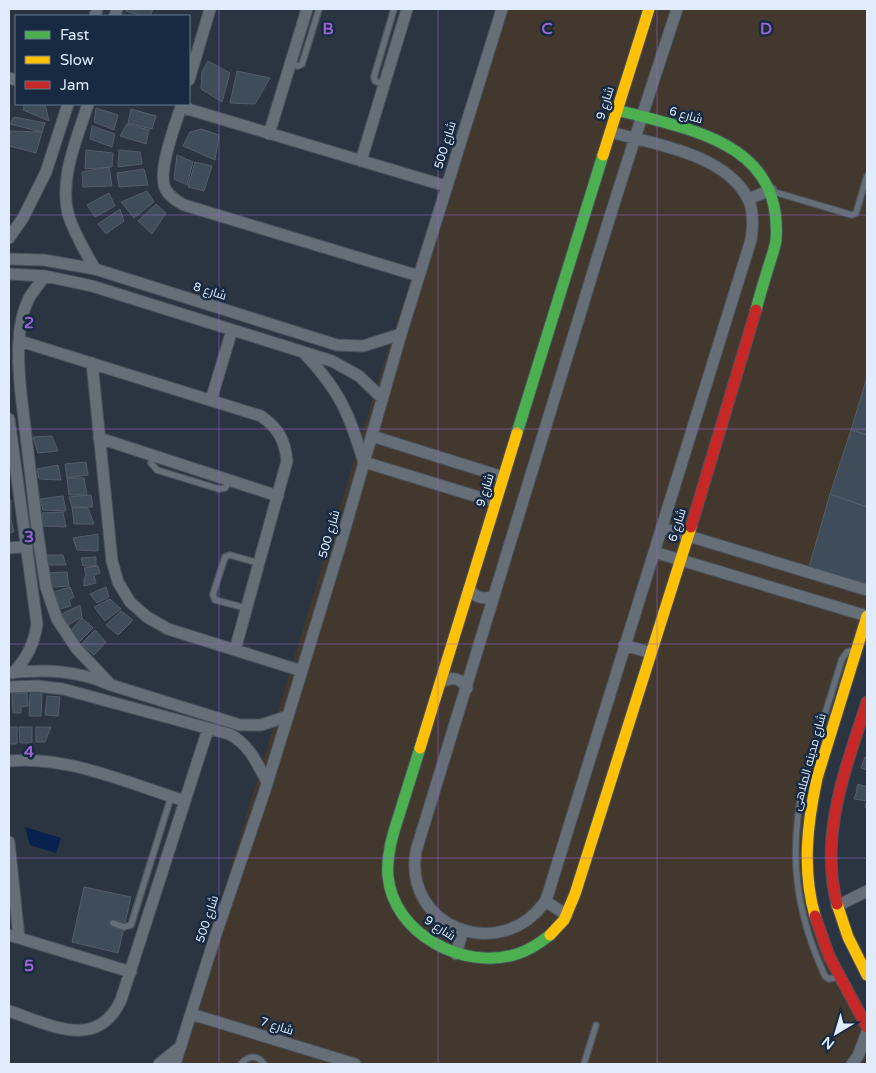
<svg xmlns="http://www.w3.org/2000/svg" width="876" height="1073" viewBox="0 0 876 1073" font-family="'Varela Round',Cairo,sans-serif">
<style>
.industrial{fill:#42382d}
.water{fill:#08214e}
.building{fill:#3f4c5a;stroke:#545d68}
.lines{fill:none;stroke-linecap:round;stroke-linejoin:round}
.lane-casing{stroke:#49525d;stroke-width:8}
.street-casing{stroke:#49525d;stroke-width:13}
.fast-casing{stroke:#49525d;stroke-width:13}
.slow-casing{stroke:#49525d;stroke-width:13}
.jam-casing{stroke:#49525d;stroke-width:13}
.lane{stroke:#666f78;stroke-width:5.5}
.street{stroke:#666f78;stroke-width:11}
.fast{stroke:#4caf50;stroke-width:11}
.slow{stroke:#ffc107;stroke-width:11}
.jam{stroke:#c62828;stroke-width:11}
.grid{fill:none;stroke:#9966d1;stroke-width:1;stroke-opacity:0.55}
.labels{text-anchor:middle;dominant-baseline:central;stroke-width:5;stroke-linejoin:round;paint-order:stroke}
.street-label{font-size:12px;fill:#e0ecfb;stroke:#172a41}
.grid-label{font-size:16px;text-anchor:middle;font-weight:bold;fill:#9966d1;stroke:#172a41;stroke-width:5;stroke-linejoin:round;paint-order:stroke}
</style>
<rect width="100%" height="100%" fill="#2b3541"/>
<!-- industrial -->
<path class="industrial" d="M 498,9 L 867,9 L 867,633 L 826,771 L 813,834 L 817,915 L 867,1018 L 867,1064 L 171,1064 L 382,368 Z"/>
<!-- water -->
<path class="water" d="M 25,827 L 61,838 L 56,853 L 30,845 Z"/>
<!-- building -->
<path class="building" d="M 126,9 L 153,9 L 150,16 L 142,16 L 126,11 Z
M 208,61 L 230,73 L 222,102 L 201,89 L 202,72 Z
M 237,71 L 270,78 L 255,104 L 230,103 Z
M 24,104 L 45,104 L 49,121 L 23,110 Z
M 96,108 L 118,115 L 114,130 L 94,122 Z
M 131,109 L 156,116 L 152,129 L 128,123 Z
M 14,117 L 45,123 L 42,132 L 10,124 Z
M 127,124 L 149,130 L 146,144 L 120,136 Z
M 92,126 L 115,134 L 112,147 L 90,139 Z
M 201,129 L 219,135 L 215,160 L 183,146 L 190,132 Z
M 10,131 L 42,132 L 36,153 L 9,146 Z
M 86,150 L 113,153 L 112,167 L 85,169 Z
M 119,150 L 140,152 L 142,164 L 118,167 Z
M 177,155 L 193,162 L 187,185 L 174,179 Z
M 195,162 L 212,166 L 204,191 L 188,187 Z
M 109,167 L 112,186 L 83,187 L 82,172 Z
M 144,169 L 148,185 L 119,187 L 117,173 Z
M 147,191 L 154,202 L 134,218 L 121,202 Z
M 109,193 L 115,206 L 95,217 L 87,205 Z
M 156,204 L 166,213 L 152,234 L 138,221 Z
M 120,209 L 124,221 L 106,234 L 98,224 Z
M 867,377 L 867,435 L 851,430 Z
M 851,430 L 867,435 L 867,507 L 830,494 Z
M 52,436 L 58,451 L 38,453 L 33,437 Z
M 86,462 L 88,475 L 67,478 L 65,464 Z
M 58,465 L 61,480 L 39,479 L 37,469 Z
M 67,478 L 84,478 L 87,495 L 69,495 Z
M 830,494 L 867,507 L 867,584 L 809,567 Z
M 91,495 L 93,507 L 72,507 L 69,497 Z
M 63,496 L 66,511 L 43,510 L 40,499 Z
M 9,500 L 11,500 L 11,520 L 9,520 Z
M 72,507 L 88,508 L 94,524 L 74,524 Z
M 63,512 L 66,527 L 43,526 L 42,513 Z
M 9,520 L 11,520 L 14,532 L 9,533 Z
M 98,534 L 98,551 L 77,550 L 73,538 Z
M 47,555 L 63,555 L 66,565 L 48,565 Z
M 96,557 L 96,566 L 83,566 L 81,558 Z
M 98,566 L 100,573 L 94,575 L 96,583 L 84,586 L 84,578 L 86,575 L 84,568 Z
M 67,572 L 69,586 L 53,587 L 48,573 Z
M 70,587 L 74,597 L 69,600 L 71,606 L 60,609 L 54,592 Z
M 106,587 L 109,597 L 97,603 L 90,594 Z
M 110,599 L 121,609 L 105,621 L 94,607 Z
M 80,605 L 82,617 L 68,625 L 62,614 Z
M 121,611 L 133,620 L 118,635 L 106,625 Z
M 82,618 L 93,628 L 79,642 L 71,630 Z
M 95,630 L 106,642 L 94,655 L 81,644 Z
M 27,693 L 28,706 L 21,707 L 21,713 L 13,713 L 12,694 Z
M 30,694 L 42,694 L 41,716 L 29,716 Z
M 47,696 L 60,697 L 58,716 L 45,715 Z
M 9,727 L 17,727 L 17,744 L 9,744 Z
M 19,727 L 32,727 L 32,743 L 20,743 Z
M 36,727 L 51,727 L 45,742 L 36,742 Z
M 865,757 L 867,757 L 867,770 L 861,768 Z
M 858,784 L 867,787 L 867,808 L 865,807 L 867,801 L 854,799 L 857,791 L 856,791 Z
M 84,887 L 131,897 L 118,953 L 72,942 Z"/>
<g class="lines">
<defs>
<path id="lane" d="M 291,63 L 298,66 L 302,64 L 319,9
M 384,85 L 375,81 L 374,77 L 394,9
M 771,191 L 852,215 L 856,213 L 867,176
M 153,456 L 151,463 L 157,470 L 219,489 L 225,488 L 230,481
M 246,608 L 215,600 L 213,595 L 214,591 L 225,557 L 230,555 L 258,563
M 113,923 L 124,927 L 131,925 L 171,797
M 838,977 L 829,979 L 825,976 C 795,911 788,852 804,782 L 842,659 L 847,652 L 854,650
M 241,1064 C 248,1055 258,1055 264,1064
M 584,1064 L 596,1025"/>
<path id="street" d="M 95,16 L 97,9
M 115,16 L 117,9
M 9,78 L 16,80
M 189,80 L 210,9
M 88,104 C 77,139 58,180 69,217 C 75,235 86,253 95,269
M 182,104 C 176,123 156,173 166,190 C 171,198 177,201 184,205 L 419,276
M 181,107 L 446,186
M 610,132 C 654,144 726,154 748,199 C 754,211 753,227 751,240 C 685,454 618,667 552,881 C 550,888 548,897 544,903 C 500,963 403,928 416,851 L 603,239 C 627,162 652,85 677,9
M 269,134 L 307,9
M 361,161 L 407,9
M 748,199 L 771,190
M 9,238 L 23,218 L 46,172 L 68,104
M 9,259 L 44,260 L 95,269 L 337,345 L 363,346 L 401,334
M 9,274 L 45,276 L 92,286 L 332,361 L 359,376 L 382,398
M 45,276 C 40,283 34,290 29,298 C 15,326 18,364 21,394 L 38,536 L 46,587 L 51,602 L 57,619 L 76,648 L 111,685
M 20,341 L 261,416 C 278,428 285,440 287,461 L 235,650
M 304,353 C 320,370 335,388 345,410 C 353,426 358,445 364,462 L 495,502
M 92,363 L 112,561 L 118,582 L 130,602 L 147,617 L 168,629 L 302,671
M 211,400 L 232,330
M 9,419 L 37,624 C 34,644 27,658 13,673
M 372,436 L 503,477
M 99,438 L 278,496
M 662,528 L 867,590
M 9,548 L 27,546
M 654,552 L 867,616
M 469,589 C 476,598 483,600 494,596
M 624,645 L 651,653
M 9,673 C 47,669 76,670 111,685 L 240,725 L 261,725 L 288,716
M 441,682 C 452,676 460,678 467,688
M 9,687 L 37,686 L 63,689 L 229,734 C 249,744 257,763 267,782
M 9,761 C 67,755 130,784 185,801
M 9,842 L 19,938
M 545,901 L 567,915
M 837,906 L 867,891
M 9,935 L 131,972
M 456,954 L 463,930
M 9,1011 C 49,1024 97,1052 121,1000 L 208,729
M 191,1014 L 355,1064
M 159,1064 L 181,1046
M 175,1064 L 215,937 L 264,793 L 288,716 L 340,546 L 401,334 L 502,9
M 852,1064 L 858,1056 L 867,1032"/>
<path id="fast" d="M 617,110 C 691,130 783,142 776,240 C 775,248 772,255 770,262 C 765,278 760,294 756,310
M 517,433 L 603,155
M 420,748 C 414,768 407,789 401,809 C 394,831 386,853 388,876 C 393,934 464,971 517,954 C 530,950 540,943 550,935"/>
<path id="slow" d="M 603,155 L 649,9
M 420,748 L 517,433
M 837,904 L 848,937 L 867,975
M 815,916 C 802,870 807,825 817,778 L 867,616
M 550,935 L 564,920 L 575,894 L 691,527"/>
<path id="jam" d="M 691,527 L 756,310
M 837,904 C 819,834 846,768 867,702
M 815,916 L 829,956 L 867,1027"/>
</defs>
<!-- lane casing -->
<use href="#lane" class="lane-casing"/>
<!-- street casing -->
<use href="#street" class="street-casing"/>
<!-- fast casing -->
<use href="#fast" class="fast-casing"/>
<!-- slow casing -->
<use href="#slow" class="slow-casing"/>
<!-- jam casing -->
<use href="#jam" class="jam-casing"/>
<!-- lane -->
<use href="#lane" class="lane"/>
<!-- street -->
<use href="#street" class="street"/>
<!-- fast -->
<use href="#fast" class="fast"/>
<!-- slow -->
<use href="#slow" class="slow"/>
<!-- jam -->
<use href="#jam" class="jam"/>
</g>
<!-- grid -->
<path class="grid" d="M 219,9 L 219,1064M 438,9 L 438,1064M 657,9 L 657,1064M 9,215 L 867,215M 9,429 L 867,429M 9,644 L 867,644M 9,858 L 867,858"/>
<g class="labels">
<!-- street labels -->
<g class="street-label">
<text transform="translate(605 103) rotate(-73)">شارع 9</text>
<text transform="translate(686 115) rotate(16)">شارع 6</text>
<text transform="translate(445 145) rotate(-73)">شارع 500</text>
<text transform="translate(210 291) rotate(17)">شارع 8</text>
<text transform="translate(485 490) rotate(-73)">شارع 9</text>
<text transform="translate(677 525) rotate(-73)">شارع 6</text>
<text transform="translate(329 534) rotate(-74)">شارع 500</text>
<text transform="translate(809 762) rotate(-75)">شارع مدينه الملاهى</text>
<text transform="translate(207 919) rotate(-72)">شارع 500</text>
<text transform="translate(440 928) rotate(33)">شارع 9</text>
<text transform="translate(277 1026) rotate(17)">شارع 7</text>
</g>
</g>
<g class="grid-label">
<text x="328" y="34">B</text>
<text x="547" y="34">C</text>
<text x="766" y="34">D</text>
<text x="29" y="328">2</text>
<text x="29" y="542">3</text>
<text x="29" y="757">4</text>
<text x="29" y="971">5</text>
</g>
<!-- border -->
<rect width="876" height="1073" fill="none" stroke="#e0ecfb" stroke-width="20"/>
<!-- legend -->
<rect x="15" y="15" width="175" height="90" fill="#172a41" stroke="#67788b"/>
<rect x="25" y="31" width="25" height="8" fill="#4caf50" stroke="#67788b"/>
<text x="60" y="40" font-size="15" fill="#e0ecfb">Fast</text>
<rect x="25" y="56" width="25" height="8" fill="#ffc107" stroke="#67788b"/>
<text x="60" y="65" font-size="15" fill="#e0ecfb">Slow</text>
<rect x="25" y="81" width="25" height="8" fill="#c62828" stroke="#67788b"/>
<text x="60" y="90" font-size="15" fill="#e0ecfb">Jam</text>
<!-- north arrow -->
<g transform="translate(836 1033) rotate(218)" stroke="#172a41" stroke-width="4" paint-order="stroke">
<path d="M0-4L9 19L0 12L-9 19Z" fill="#e0ecfb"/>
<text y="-8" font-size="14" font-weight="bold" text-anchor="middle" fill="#e0ecfb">N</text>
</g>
</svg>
